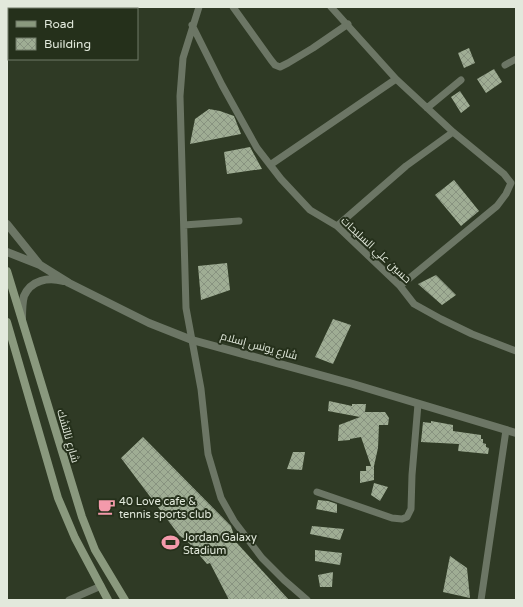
<svg xmlns="http://www.w3.org/2000/svg" width="523" height="607" viewBox="0 0 523 607" font-family="'Varela Round',Cairo,sans-serif">
<style>
.building{fill:url(#building-cross-hatch)}
.lines{fill:none;stroke-linecap:round;stroke-linejoin:round}
.minor{stroke:#6c7665;stroke-width:7}
.tertiary{stroke:#6c7665;stroke-width:8}
.secondary{stroke:#8a997e;stroke-width:8}
.labels{text-anchor:middle;dominant-baseline:central;stroke-width:4;stroke-linejoin:round;paint-order:stroke}
.street-label{font-size:11px;fill:#e2e9dc;stroke:#25301b}
.poi-label{font-size:11px;fill:#e2e9dc;stroke:#25301b;text-anchor:start}
</style>
<defs>
<pattern id="building-cross-hatch" width="8" height="8" patternUnits="userSpaceOnUse"><rect width="8" height="8" fill="#9fad94"/><path d="M0 0l8 8M0 8l8-8" fill="none" stroke="#889380"/></pattern>
</defs>
<rect width="100%" height="100%" fill="#2f3a25"/>
<!-- building -->
<path class="building" d="M 469,48 L 475,63 L 464,68 L 458,53 Z
M 494,69 L 502,82 L 486,93 L 477,79 Z
M 460,91 L 470,106 L 461,113 L 451,97 Z
M 209,109 L 220,111 L 234,116 L 241,134 L 190,144 L 195,119 Z
M 250,147 L 262,169 L 227,174 L 224,152 Z
M 454,180 L 479,211 L 461,226 L 435,195 Z
M 227,263 L 230,290 L 201,300 L 198,266 Z
M 436,275 L 456,295 L 442,305 L 418,284 Z
M 333,319 L 351,325 L 333,364 L 315,357 Z
M 329,401 L 352,406 L 352,404 L 366,404 L 365,412 L 385,412 L 389,418 L 388,425 L 379,425 L 378,448 L 374,466 L 374,480 L 360,483 L 360,471 L 366,471 L 366,466 L 371,466 L 361,437 L 350,439 L 350,440 L 338,441 L 339,425 L 360,417 L 328,411 Z
M 431,421 L 453,425 L 453,431 L 481,435 L 481,439 L 483,439 L 483,443 L 486,444 L 486,447 L 489,448 L 488,454 L 458,451 L 459,444 L 421,442 L 423,422 L 431,423 Z
M 143,437 L 231,526 L 236,542 L 289,600 L 229,600 L 210,563 L 207,564 L 190,544 L 179,535 L 121,458 Z
M 293,452 L 305,452 L 302,470 L 287,469 Z
M 374,483 L 388,487 L 380,501 L 371,495 Z
M 318,500 L 328,501 L 337,504 L 337,513 L 316,509 Z
M 312,526 L 344,529 L 340,540 L 310,534 Z
M 315,550 L 342,553 L 340,565 L 315,561 Z
M 450,556 L 467,568 L 470,598 L 443,592 Z
M 333,572 L 332,587 L 320,587 L 318,575 Z"/>
<g class="lines">
<!-- minor -->
<path class="minor" d="M 199,7 L 183,58 L 180,96 L 186,308 L 201,389 L 208,454 L 221,498 L 234,521 L 262,558 L 284,580 L 307,600
M 233,7 L 271,60 L 275,65 L 280,67 L 288,63 L 313,48 L 348,24
M 331,7 L 396,79 L 453,132 L 504,174 L 511,183 L 506,194 L 497,206 L 400,286
M 106,9 L 106,7
M 192,25 L 222,85 L 257,148 L 281,179 L 310,210 L 337,226 L 400,286 L 414,304 L 441,319 L 472,334 L 516,351
M 505,65 L 516,59
M 427,108 L 461,80
M 270,165 L 396,79
M 184,225 L 239,221
M 337,226 L 406,166 L 453,132
M 317,492 L 392,518 L 402,519 L 407,517 L 411,509 L 412,475 L 418,404
M 69,600 L 101,586
M 481,600 L 506,430"/>
<!-- tertiary -->
<path class="tertiary" d="M 7,224 L 40,265
M 7,252 L 40,265 L 69,283 L 149,323 L 192,340 L 353,384 L 516,433
M 22,319 C 22,311 22,303 24,296 C 31,280 48,277 63,281"/>
<!-- secondary -->
<path class="secondary" d="M 7,271 L 82,517 L 95,550 L 125,600
M 7,322 L 58,498 L 75,538 L 108,600"/>
</g>
<!-- icons -->
<defs>
<symbol id="cafe-bare" viewBox="-9 -9 18 18"><path d="M-5.5-4.5H6V0H3Q3 3.5 0 3.5H-2.5Q-5.5 3.5-5.5 0ZM3-3.2v2h1.7v-2ZM-6 4.5H4V6H-6Z" fill="#f39aab" stroke="#25301b" stroke-width="2.5" paint-order="stroke"/></symbol>
<symbol id="stadium-bare" viewBox="-9 -9 18 18"><path d="M0-5a6.5 5 0 1 0 0 10a6.5 5 0 1 0 0-10ZM-3.5-1.8h7v3.6h-7Z" fill="#f39aab" stroke="#25301b" stroke-width="2.5" paint-order="stroke"/></symbol>
</defs>
<g fill-rule="evenodd">
<use href="#cafe-bare" x="94" y="494" width="25" height="25"/>
<use href="#stadium-bare" x="158" y="530" width="25" height="25"/>
</g>
<g class="labels">
<!-- street labels -->
<g class="street-label">
<text transform="translate(376 250) rotate(43)">حسين علي السليحات</text>
<text transform="translate(259 346) rotate(15)">شارع يونس إسلام</text>
<text transform="translate(68 436) rotate(74)">شارع نالتشك</text>
</g>
<!-- poi labels -->
<g class="poi-label">
<text x="119" y="501">40 Love cafe &amp;<tspan x="119" dy="13">tennis sports club</tspan></text>
<text x="183" y="537">Jordan Galaxy<tspan x="183" dy="13">Stadium</tspan></text>
</g>
</g>
<!-- border -->
<rect width="523" height="607" fill="none" stroke="#e2e9dc" stroke-width="16"/>
<!-- legend -->
<rect x="8" y="8" width="130" height="52" fill="#25301b" stroke="#717a68"/>
<rect x="16" y="21" width="20" height="6" fill="#8a997e" stroke="#717a68"/>
<text x="44" y="28" font-size="12" fill="#e2e9dc">Road</text>
<rect x="16" y="38" width="20" height="12" fill="url(#building-cross-hatch)" stroke="#717a68"/>
<text x="44" y="48" font-size="12" fill="#e2e9dc">Building</text>
</svg>
